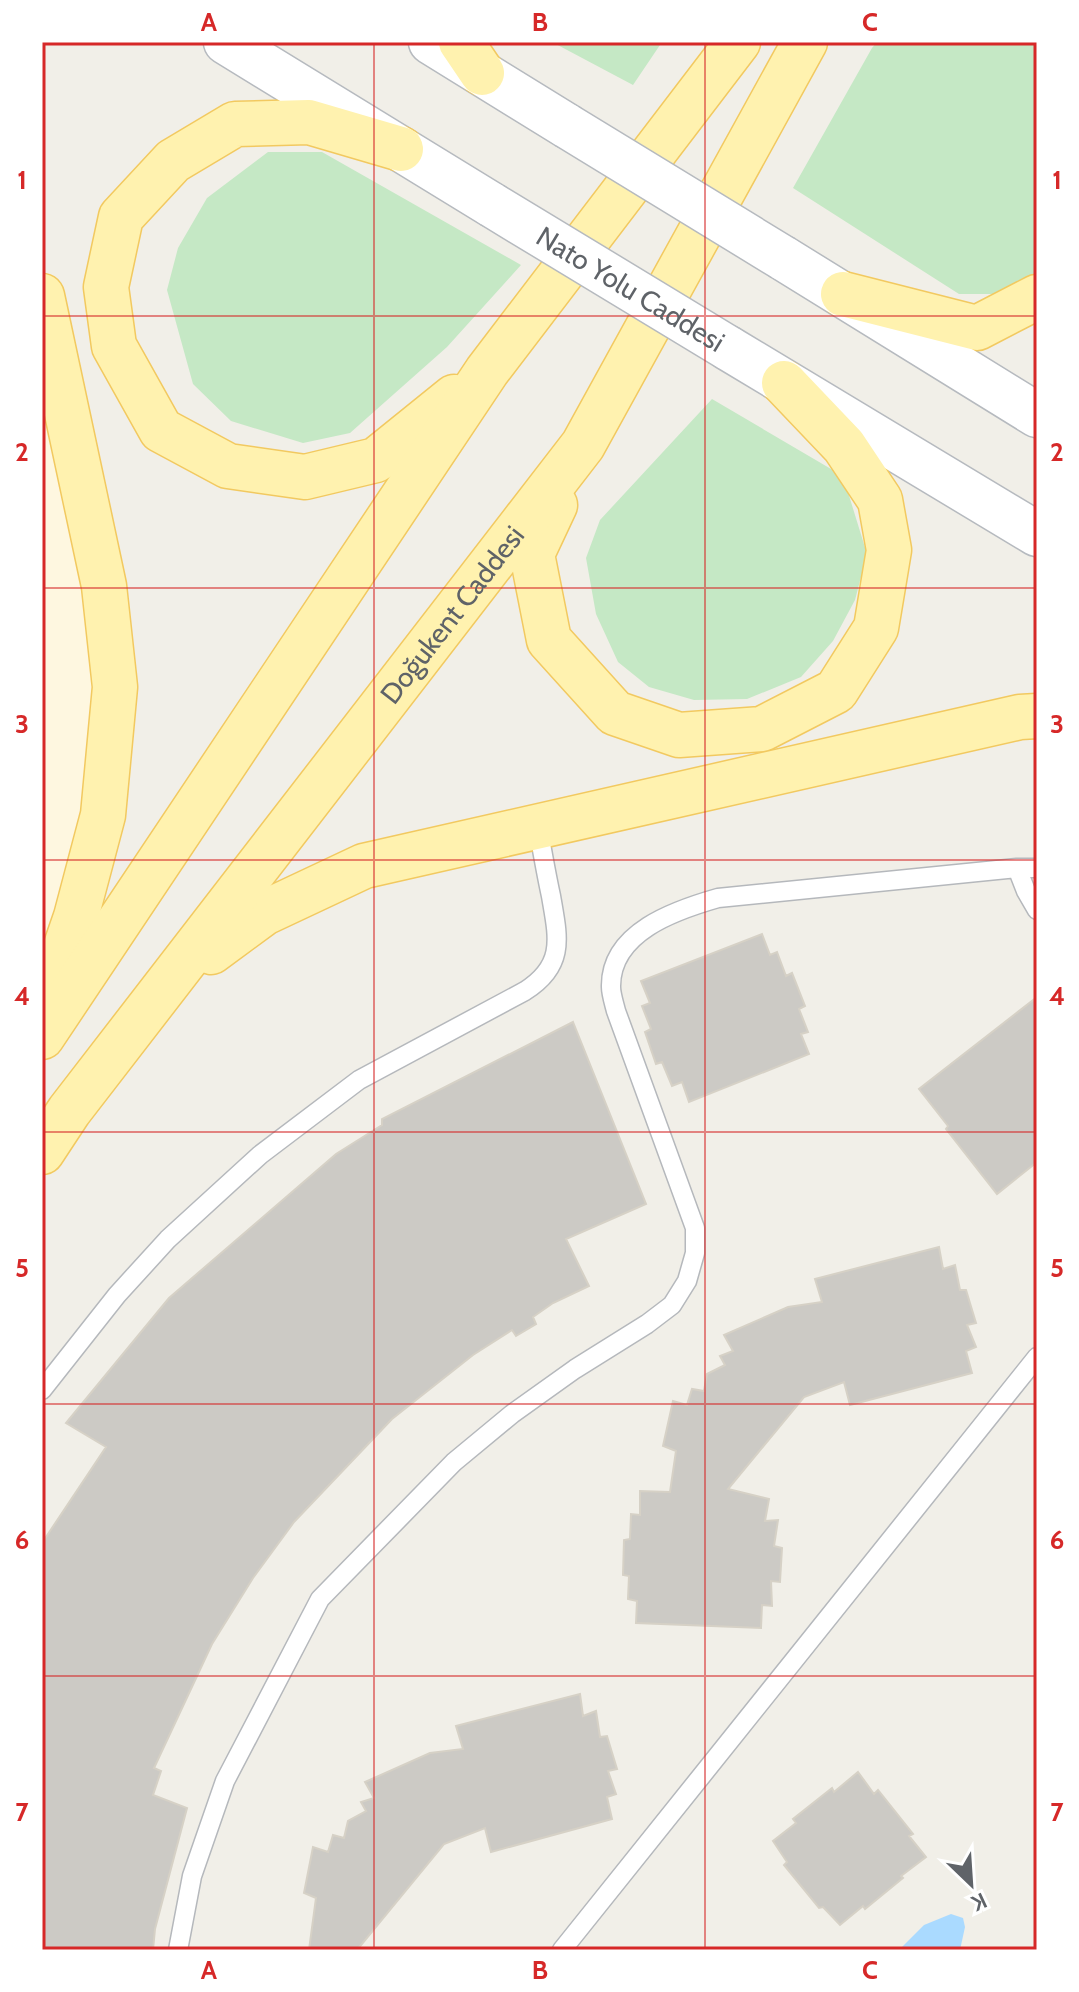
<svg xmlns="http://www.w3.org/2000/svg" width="1079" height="1992" viewBox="0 0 1079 1992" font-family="Cabin,sans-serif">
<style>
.commercial{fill:#fef7e0}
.green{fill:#c5e8c5}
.water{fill:#aadaff}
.building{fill:#cccac5;stroke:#d6d1c6;stroke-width:2}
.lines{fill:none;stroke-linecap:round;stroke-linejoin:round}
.lane-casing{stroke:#b5b8bc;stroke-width:21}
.secondary-casing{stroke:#b6babf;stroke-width:47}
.primary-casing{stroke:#f2c960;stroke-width:47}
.lane{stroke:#fff;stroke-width:18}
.secondary{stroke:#fff;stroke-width:44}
.primary{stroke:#fff2af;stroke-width:44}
.secondary-bridge-casing{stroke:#b6babf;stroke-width:47;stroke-linecap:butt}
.secondary-bridge{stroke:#fff;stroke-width:44}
.grid{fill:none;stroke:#d62828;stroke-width:2;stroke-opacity:0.55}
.labels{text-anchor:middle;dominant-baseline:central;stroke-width:7;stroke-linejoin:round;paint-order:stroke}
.street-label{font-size:28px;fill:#5f6368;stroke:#fff}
.neatline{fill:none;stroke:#d62828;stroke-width:3}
.grid-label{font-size:26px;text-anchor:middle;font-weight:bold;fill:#d62828}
</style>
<rect width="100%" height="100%" fill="#f1efe8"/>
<!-- commercial -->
<path class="commercial" d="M 42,296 L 115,687 L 42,1016 Z"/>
<!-- green -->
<path class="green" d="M 552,42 L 662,42 L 633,85 Z
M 877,42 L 1037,42 L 1037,274 L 1012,294 L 959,294 L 793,188 L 872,48 Z
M 268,152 L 322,152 L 521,265 L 447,347 L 350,433 L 303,443 L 231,421 L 193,384 L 167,290 L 178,248 L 207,198 Z
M 712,399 L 843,476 L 867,554 L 855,600 L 833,641 L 801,677 L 747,699 L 694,700 L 649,687 L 618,662 L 596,614 L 586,558 L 600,520 Z"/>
<!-- water -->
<path class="water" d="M 951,1914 L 963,1918 L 965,1927 L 960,1950 L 899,1950 L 924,1925 Z"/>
<!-- building -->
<path class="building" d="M 762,934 L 770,955 L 777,952 L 786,976 L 792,973 L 805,1006 L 799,1009 L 808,1032 L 801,1034 L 809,1054 L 689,1102 L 682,1082 L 672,1086 L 662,1062 L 656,1064 L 645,1032 L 651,1029 L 642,1006 L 650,1003 L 641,981 Z
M 1037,997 L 1037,1162 L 997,1194 L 946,1129 L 948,1126 L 919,1089 Z
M 573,1022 L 646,1204 L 566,1239 L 589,1286 L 553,1303 L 533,1317 L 536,1324 L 516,1336 L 512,1330 L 473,1355 L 392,1419 L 294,1522 L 253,1578 L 212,1644 L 154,1768 L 161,1771 L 153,1795 L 187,1808 L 155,1929 L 153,1950 L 42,1950 L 42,1543 L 106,1447 L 66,1423 L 169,1298 L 336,1154 L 382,1125 L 382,1119 Z
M 939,1247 L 943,1269 L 955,1265 L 960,1290 L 966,1290 L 976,1323 L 967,1325 L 976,1347 L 966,1351 L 972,1373 L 850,1405 L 844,1382 L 804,1397 L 728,1489 L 769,1499 L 765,1521 L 778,1520 L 774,1546 L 782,1548 L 780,1582 L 771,1581 L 772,1606 L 762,1605 L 761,1628 L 636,1623 L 637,1601 L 628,1599 L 629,1576 L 623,1575 L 624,1540 L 630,1539 L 631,1514 L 640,1515 L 640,1491 L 670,1492 L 676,1451 L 663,1446 L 673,1401 L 687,1405 L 692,1389 L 704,1391 L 707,1374 L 725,1365 L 720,1356 L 733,1351 L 724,1335 L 788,1307 L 822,1302 L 815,1279 Z
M 580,1694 L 583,1716 L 596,1711 L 600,1737 L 607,1736 L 617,1769 L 608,1771 L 616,1794 L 607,1797 L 612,1819 L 491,1852 L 485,1828 L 444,1844 L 357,1950 L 309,1950 L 316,1898 L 304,1893 L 313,1847 L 328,1852 L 333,1835 L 344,1838 L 348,1821 L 366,1811 L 361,1802 L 374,1798 L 365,1782 L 430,1753 L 463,1749 L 456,1726 Z
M 858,1772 L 874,1794 L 878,1790 L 913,1834 L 909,1836 L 926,1857 L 901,1876 L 903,1878 L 865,1909 L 863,1906 L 840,1925 L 823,1907 L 819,1908 L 784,1865 L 787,1862 L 773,1841 L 796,1823 L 793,1819 L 832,1788 L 834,1792 Z"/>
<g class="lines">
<defs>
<path id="lane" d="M 1017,868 L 1026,891 L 1037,910
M 42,1390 L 117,1295 L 168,1239 L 260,1155 L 359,1080 L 525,991 C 566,965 558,937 551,896 C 546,873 542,850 538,827
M 178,1950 L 192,1876 L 225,1781 L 320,1599 L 454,1462 L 512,1414 L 575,1369 L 647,1324 L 672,1305 L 687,1281 L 695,1253 L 695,1228 L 616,1011 C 614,1003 611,994 611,987 C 610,932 676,910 718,898 L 1017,868 L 1037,868
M 562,1950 L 1037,1357"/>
<path id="secondary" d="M 226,42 L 492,205
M 431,42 L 567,126
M 783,258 L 1037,415
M 728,348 L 1037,534"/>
<g id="primary">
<path d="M 461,42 L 482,73"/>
<path d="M 401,149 L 309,122 L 235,124 L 173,161 L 121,217 L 106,287 L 114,346 L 161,430 L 228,466 L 305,477 L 376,460 L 454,397"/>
<path d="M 843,294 L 977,328 L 1037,297"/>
<path d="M 42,296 L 104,586 L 115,687 L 103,815 L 76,917 L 47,1001"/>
<path d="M 555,505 L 532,554 L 549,640 L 615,713 L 679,735 L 762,729 L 836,691 L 876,628 L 889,550 L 880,500 L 844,446 L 784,383"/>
<path d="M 211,952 L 264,913 L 364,866 L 1020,717 L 1037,716"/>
<path d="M 42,1037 L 487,371 L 738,42"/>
<path id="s1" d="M 42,1152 L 69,1111 L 583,445 L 805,42"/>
</g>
</defs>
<!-- lane casing -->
<use href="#lane" class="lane-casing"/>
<!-- secondary casing -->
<use href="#secondary" class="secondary-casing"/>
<!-- primary casing -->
<use href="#primary" class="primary-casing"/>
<!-- lane -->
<use href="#lane" class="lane"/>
<!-- secondary -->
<use href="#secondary" class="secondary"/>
<!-- primary -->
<use href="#primary" class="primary"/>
<defs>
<g id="secondary-bridge">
<path d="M 567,126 L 783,258"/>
<path id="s2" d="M 492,205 L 728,348"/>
</g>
</defs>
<!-- secondary-bridge casing -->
<use href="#secondary-bridge" class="secondary-bridge-casing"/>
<!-- secondary-bridge -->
<use href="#secondary-bridge" class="secondary-bridge"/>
</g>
<!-- grid -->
<path class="grid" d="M 374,42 L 374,1950M 705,42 L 705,1950M 42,316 L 1037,316M 42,588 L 1037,588M 42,860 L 1037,860M 42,1132 L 1037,1132M 42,1404 L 1037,1404M 42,1676 L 1037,1676"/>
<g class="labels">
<!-- street labels -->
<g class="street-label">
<text stroke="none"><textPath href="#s2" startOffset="162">Nato Yolu Caddesi</textPath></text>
<text stroke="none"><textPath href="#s1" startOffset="676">Doğukent Caddesi</textPath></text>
</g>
</g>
<!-- border -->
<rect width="1079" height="1992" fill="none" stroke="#ffffff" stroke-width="88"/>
<!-- north arrow -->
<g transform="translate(971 1884) rotate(155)" stroke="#ffffff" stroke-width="6" paint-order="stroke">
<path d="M0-6L14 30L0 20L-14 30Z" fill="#5f6368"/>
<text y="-12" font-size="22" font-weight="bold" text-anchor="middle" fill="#5f6368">K</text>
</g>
<rect x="44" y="44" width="991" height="1904" class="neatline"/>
<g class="grid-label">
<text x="209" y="31">A</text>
<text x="540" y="31">B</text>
<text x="870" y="31">C</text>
<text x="22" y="189">1</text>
<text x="1057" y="189">1</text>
<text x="22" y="461">2</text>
<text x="1057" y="461">2</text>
<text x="22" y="733">3</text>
<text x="1057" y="733">3</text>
<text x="22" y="1005">4</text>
<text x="1057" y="1005">4</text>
<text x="22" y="1277">5</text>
<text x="1057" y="1277">5</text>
<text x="22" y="1549">6</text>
<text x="1057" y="1549">6</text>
<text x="22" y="1821">7</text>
<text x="1057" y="1821">7</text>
<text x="209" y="1979">A</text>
<text x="540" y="1979">B</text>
<text x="870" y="1979">C</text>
</g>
</svg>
